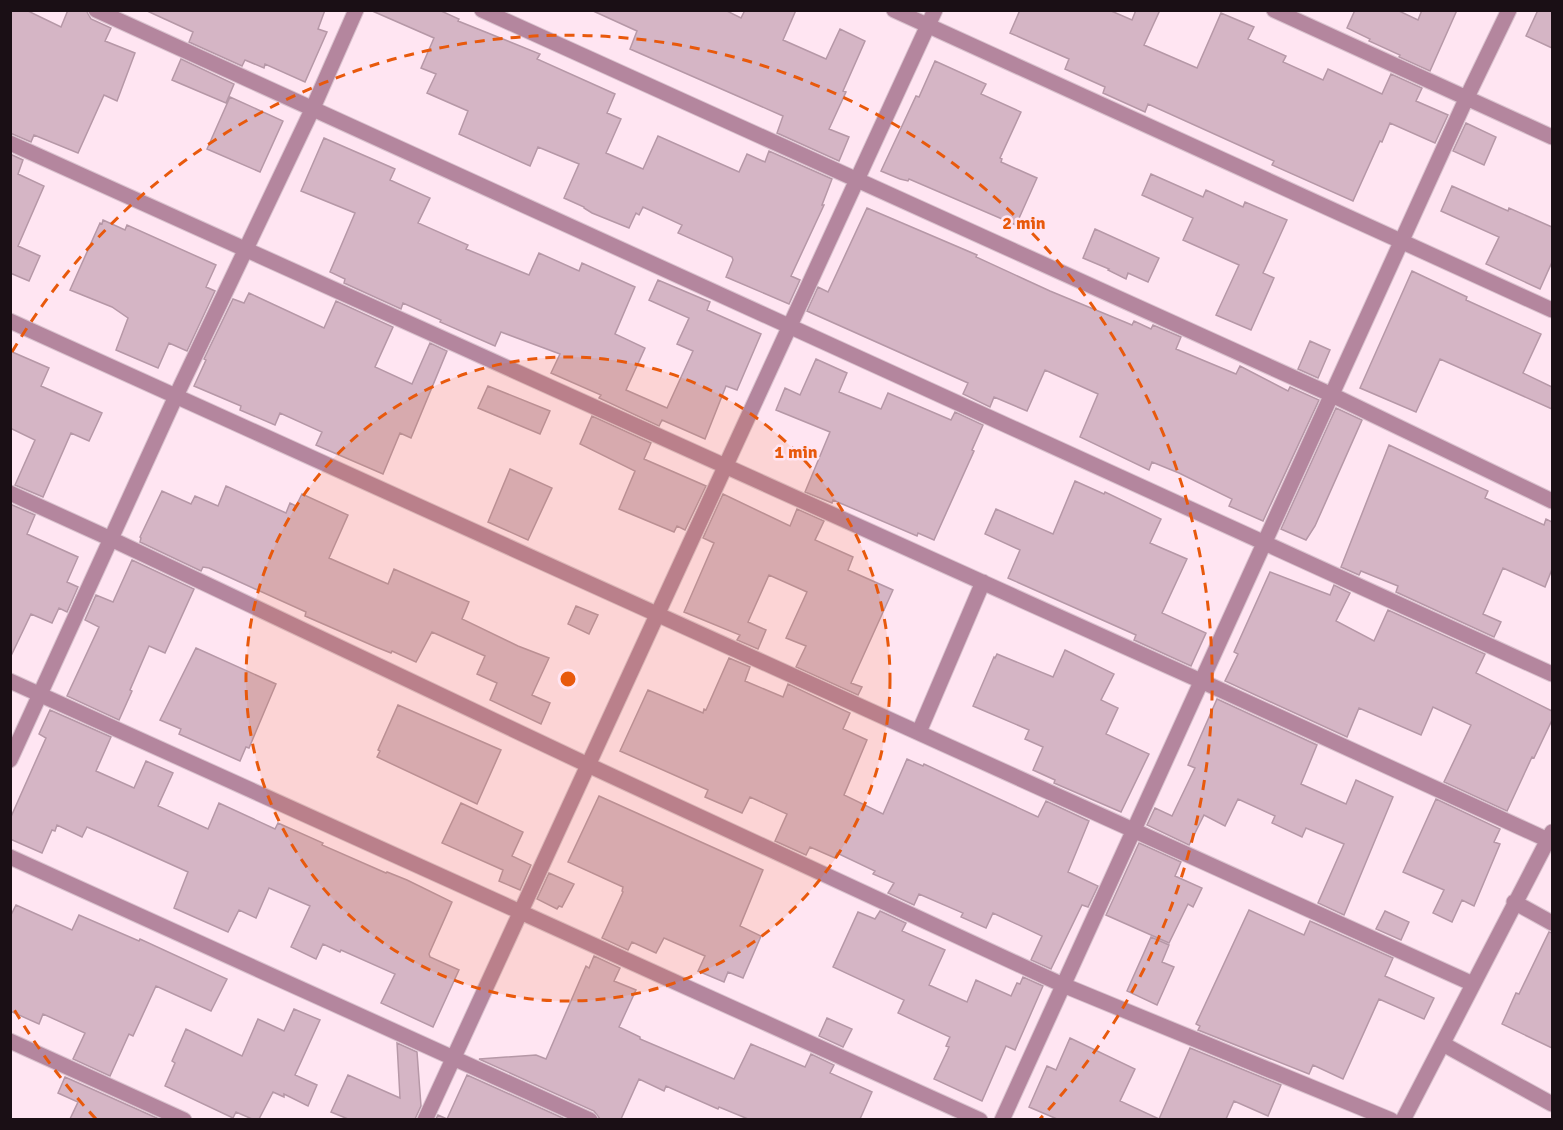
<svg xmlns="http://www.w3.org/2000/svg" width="1563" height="1130" viewBox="0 0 1563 1130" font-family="Signika,sans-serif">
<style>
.building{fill:#d5b5c5;stroke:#b698a7;stroke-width:1.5}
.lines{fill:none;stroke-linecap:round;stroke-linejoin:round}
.minor-casing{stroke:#dac3cf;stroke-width:17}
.minor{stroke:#b4869e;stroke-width:15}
.ring{fill:none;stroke:#e8590c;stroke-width:3;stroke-dasharray:10 8}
.centre{fill:#e8590c;stroke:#ffe5f2;stroke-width:3}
.ring-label{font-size:18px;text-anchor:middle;font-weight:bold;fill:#e8590c;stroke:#ffe5f2;stroke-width:5;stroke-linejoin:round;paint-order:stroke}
</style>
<rect width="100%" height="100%" fill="#ffe5f2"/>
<!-- building -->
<path class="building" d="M 10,10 L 26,10 L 61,27 L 68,10 L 86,10 L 91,19 L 111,28 L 105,41 L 135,53 L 117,101 L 104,95 L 78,153 L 34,135 L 31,142 L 10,133 Z
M 145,10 L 325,10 L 318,29 L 327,32 L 305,82 L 265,64 L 264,68 L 245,60 L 242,66 L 189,42 L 193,32 Z
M 370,10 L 439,10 L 459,19 L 458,21 L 540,54 L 537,59 L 615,94 L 607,113 L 621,119 L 606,153 L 643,169 L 658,136 L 739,172 L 747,154 L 765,162 L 769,151 L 832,179 L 822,205 L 824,205 L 791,276 L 800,280 L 789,304 L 726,277 L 733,260 L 732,257 L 678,233 L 682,225 L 643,207 L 639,215 L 636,213 L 629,228 L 592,213 L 584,208 L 584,207 L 564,198 L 579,164 L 538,147 L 530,166 L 459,134 L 468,111 L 427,93 L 436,74 L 421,68 L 434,38 Z
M 591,10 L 725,10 L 741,18 L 745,10 L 796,10 L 783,40 L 826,59 L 840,29 L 865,41 L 843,91 L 846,92 L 829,129 L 849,137 L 839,161 L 777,133 L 783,116 L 630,49 L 637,31 Z
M 1020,10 L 1109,10 L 1132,20 L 1136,10 L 1160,10 L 1144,45 L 1197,68 L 1221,13 L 1254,27 L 1248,39 L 1286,56 L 1283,62 L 1323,80 L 1328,69 L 1382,94 L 1391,74 L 1422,88 L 1416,101 L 1448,115 L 1435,143 L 1390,123 L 1382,142 L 1380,141 L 1353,201 L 1272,165 L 1274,161 L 1148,104 L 1145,112 L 1103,93 L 1105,87 L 1065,69 L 1069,59 L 1010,33 Z
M 1355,10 L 1397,10 L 1418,20 L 1422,10 L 1457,10 L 1430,71 L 1399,57 L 1400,55 L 1369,41 L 1370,39 L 1347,28 Z
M 1538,10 L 1552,10 L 1552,48 L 1526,36 Z
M 181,59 L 234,84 L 226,103 L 172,80 Z
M 935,61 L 986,84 L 981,94 L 1021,112 L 1000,158 L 1002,159 L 1001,162 L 1037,178 L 1016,225 L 909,179 L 908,181 L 900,179 L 881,171 L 916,96 L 919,97 Z
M 230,97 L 283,121 L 260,172 L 207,149 Z
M 1466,123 L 1496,137 L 1484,165 L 1453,151 Z
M 324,138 L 395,169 L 390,180 L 430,198 L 418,223 L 468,245 L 466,249 L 529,275 L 539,253 L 579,271 L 582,263 L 635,287 L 615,334 L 645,348 L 626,390 L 667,408 L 693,351 L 677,344 L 689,318 L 649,300 L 658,280 L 710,302 L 707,310 L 761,334 L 737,390 L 726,386 L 705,439 L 662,420 L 659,426 L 599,398 L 601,395 L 551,373 L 560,354 L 501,332 L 495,346 L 440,322 L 441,320 L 403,303 L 401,309 L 344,283 L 345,279 L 330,272 L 355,213 L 301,191 Z
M 10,154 L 23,160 L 18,174 L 44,186 L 18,246 L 40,256 L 29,281 L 10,273 Z
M 1151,174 L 1203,197 L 1206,190 L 1243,207 L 1245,202 L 1287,220 L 1263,273 L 1274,278 L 1251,330 L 1216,315 L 1239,265 L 1183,240 L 1193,218 L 1142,195 Z
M 1452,186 L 1508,211 L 1509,208 L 1552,227 L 1552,262 L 1540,289 L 1486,264 L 1499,237 L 1441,211 Z
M 867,208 L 977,255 L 976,257 L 1050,291 L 1132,325 L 1134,321 L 1151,329 L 1153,325 L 1181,337 L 1176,349 L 1236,374 L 1240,366 L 1288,391 L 1290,387 L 1319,400 L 1263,521 L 1229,506 L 1232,499 L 1179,473 L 1152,462 L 1149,470 L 1080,437 L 1098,394 L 1045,370 L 1027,411 L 994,397 L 990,407 L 963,394 L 968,383 L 807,311 L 818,287 L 828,292 Z
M 103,220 L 125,230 L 127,225 L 216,265 L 206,287 L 215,291 L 187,351 L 169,343 L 158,368 L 116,350 L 128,318 L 112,307 L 70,290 L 100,223 L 102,224 Z
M 1095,229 L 1159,258 L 1148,282 L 1128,273 L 1126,279 L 1108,270 L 1109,269 L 1083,258 Z
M 1412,271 L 1467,297 L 1466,300 L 1541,334 L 1523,373 L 1552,387 L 1552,409 L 1440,359 L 1416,412 L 1360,388 Z
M 249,293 L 324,328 L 336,301 L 393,327 L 375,367 L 412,384 L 430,343 L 447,351 L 411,438 L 400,433 L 383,474 L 316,445 L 322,432 L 280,413 L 275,425 L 240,410 L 241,406 L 194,386 L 206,360 L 204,359 L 233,299 L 244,303 Z
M 1310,341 L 1330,350 L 1318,378 L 1298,369 Z
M 10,351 L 49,368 L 41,386 L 102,413 L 89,441 L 71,433 L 43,497 L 15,485 L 35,440 L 10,428 Z
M 816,359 L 847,373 L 839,392 L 881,409 L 888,393 L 951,420 L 955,412 L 983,425 L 972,450 L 974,451 L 934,540 L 918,533 L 917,536 L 833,500 L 832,503 L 805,492 L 830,432 L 776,410 L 785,388 L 800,395 Z
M 488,386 L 550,411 L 540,434 L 478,408 Z
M 1336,408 L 1362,420 L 1315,526 L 1306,540 L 1281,529 Z
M 592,416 L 651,443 L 644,459 L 706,486 L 685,530 L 677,526 L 674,532 L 619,509 L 635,471 L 580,444 Z
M 1389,445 L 1488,491 L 1485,498 L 1544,525 L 1546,519 L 1552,522 L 1552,569 L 1545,587 L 1503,568 L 1483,614 L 1501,622 L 1494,637 L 1396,592 L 1398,586 L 1361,571 L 1359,575 L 1341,567 Z
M 510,469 L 552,488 L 528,540 L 488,522 Z
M 1075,481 L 1104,494 L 1105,492 L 1161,519 L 1150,543 L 1187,559 L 1162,613 L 1206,633 L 1191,666 L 1134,640 L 1136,635 L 1008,578 L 1020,550 L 985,534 L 996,509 L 1053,534 Z
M 226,486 L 286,513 L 290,503 L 296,506 L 302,494 L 348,515 L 329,558 L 388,584 L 394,569 L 469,602 L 462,619 L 518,646 L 549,658 L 532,695 L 550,703 L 541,724 L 490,700 L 497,683 L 477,674 L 485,656 L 432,632 L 416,662 L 392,651 L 391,653 L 376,647 L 305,616 L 306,612 L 209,568 L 203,567 L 201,571 L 140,542 L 141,538 L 140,537 L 162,491 L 191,504 L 195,496 L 218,506 Z
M 723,494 L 790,526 L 797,509 L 824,521 L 815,540 L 853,557 L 848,570 L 893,590 L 851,683 L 862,687 L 858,695 L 796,667 L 806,646 L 786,638 L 807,592 L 769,575 L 748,622 L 766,630 L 758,649 L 737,640 L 740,635 L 684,612 L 714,543 L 703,538 Z
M 10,504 L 35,515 L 27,534 L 78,557 L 67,582 L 78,587 L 67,612 L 59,608 L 52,623 L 31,614 L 10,658 Z
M 132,560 L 194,589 L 165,653 L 149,646 L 130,690 L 132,691 L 119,720 L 67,696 L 99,627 L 85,620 L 96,595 L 113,602 Z
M 1270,572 L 1330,595 L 1334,585 L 1350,593 L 1336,621 L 1374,641 L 1388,610 L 1485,654 L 1476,673 L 1552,711 L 1552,720 L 1534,758 L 1532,757 L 1507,811 L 1444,782 L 1471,725 L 1433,707 L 1421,735 L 1359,708 L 1347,737 L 1225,681 L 1238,654 L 1234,652 Z
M 576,606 L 598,615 L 589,634 L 568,624 Z
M 196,648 L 276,684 L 249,748 L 246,747 L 240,761 L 179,734 L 181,729 L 160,720 Z
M 1065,650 L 1114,674 L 1101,700 L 1118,708 L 1106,734 L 1149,754 L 1121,812 L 1054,783 L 1055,780 L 1033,770 L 1043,747 L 1025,739 L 1029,730 L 973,706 L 994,657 L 995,658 L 997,654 L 1053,677 Z
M 729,658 L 750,667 L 745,681 L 783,697 L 788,684 L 850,713 L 843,729 L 867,740 L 844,795 L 883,814 L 907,759 L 923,766 L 924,764 L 1038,817 L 1046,801 L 1089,821 L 1068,872 L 1098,886 L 1088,907 L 1082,905 L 1051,969 L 1031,960 L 1042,936 L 993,913 L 986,928 L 961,917 L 963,913 L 919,894 L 914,905 L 888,893 L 894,883 L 873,874 L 875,871 L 837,853 L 835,858 L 810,847 L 806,855 L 775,841 L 787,814 L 750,797 L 742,813 L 705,797 L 708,790 L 620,751 L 648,690 L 703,713 L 704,709 L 706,710 Z
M 1217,699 L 1317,745 L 1301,784 L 1346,804 L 1356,780 L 1393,797 L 1344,915 L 1318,903 L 1344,844 L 1306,828 L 1302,837 L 1272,823 L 1275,816 L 1238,799 L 1225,826 L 1204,815 L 1189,845 L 1147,825 L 1155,808 L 1172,816 L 1195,768 L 1188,765 Z
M 398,705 L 501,750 L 477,804 L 377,757 L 380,751 L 378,750 Z
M 50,710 L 111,737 L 96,771 L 134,788 L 146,761 L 173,773 L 158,806 L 208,829 L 219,803 L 275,829 L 278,823 L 323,843 L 322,845 L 386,873 L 387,872 L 407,880 L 452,902 L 429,954 L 430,957 L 459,970 L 433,1027 L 381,1003 L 395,974 L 341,950 L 340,952 L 323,944 L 316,959 L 291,947 L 310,906 L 269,888 L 256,918 L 239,910 L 228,932 L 174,908 L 188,872 L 106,835 L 87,827 L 82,837 L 57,825 L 55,831 L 52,830 L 42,853 L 10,839 L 10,819 L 46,738 L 39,734 Z
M 599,796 L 763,870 L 740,926 L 761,936 L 743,978 L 728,972 L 724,982 L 698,971 L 705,956 L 664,938 L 656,953 L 632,942 L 628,950 L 602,938 L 623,892 L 622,891 L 623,887 L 568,862 Z
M 1436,799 L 1500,829 L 1494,842 L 1500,844 L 1474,906 L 1462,900 L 1452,922 L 1433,913 L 1444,890 L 1403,872 Z
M 461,803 L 523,832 L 512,856 L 531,865 L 520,890 L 499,881 L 503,870 L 442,843 Z
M 1139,843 L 1181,862 L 1175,876 L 1202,888 L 1193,907 L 1188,904 L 1169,943 L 1106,915 Z
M 549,873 L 574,884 L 562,907 L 559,906 L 557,909 L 537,899 Z
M 16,905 L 72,930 L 79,915 L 139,941 L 140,939 L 227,979 L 211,1011 L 156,986 L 133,1036 L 129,1034 L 110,1076 L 73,1059 L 85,1033 L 43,1014 L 39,1024 L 10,1011 L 10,917 Z
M 1249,910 L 1304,935 L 1310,921 L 1393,958 L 1385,976 L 1434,998 L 1424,1019 L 1379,999 L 1343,1079 L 1313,1065 L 1309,1074 L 1198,1030 L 1200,1026 L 1196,1024 Z
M 880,911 L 906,923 L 902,931 L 945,950 L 929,985 L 967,1002 L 976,980 L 1011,996 L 1017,983 L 1020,984 L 1023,977 L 1043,986 L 1015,1050 L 1006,1046 L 982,1101 L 934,1079 L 949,1047 L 946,1046 L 950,1037 L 898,1013 L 904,1000 L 833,967 L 858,912 L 875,919 Z
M 1385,911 L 1409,922 L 1401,940 L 1376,929 Z
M 1549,932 L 1552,933 L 1552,1048 L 1502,1024 L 1516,993 L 1519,994 Z
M 1151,937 L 1169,945 L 1162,962 L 1174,967 L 1157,1005 L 1127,991 Z
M 594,956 L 620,968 L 614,981 L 636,990 L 619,1027 L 640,1037 L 640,1039 L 734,1079 L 751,1044 L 805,1067 L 811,1054 L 834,1065 L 830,1073 L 872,1092 L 860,1119 L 748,1119 L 719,1107 L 718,1109 L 666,1086 L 664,1091 L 639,1079 L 621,1119 L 600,1119 L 594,1111 L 479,1059 L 536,1055 L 546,1059 L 586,966 L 589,968 Z
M 294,1009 L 320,1020 L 295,1075 L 317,1085 L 308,1106 L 284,1094 L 284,1097 L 273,1092 L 259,1119 L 252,1119 L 236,1112 L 233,1118 L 165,1086 L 175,1063 L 172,1061 L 186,1029 L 242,1056 L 258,1019 L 284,1031 Z
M 827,1018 L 852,1029 L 843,1047 L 819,1036 Z
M 1070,1038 L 1135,1069 L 1120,1101 L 1159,1119 L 1190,1048 L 1281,1085 L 1268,1116 L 1234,1101 L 1226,1119 L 1057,1119 L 1029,1107 L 1047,1066 L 1056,1070 Z
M 397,1043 L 417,1052 L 421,1106 L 415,1119 L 348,1119 L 331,1112 L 348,1075 L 400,1098 Z
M 467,1075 L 565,1119 L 436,1119 L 438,1115 L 447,1119 Z
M 65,1077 L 159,1119 L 70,1119 L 78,1102 L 58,1093 Z"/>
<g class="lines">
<defs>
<path id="minor" d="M 96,10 L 1552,674
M 482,10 L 1332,395 L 1552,501
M 894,10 L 1552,310
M 1274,10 L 1552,137
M 10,143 L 1201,681 L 1548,840
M 10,321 L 1473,984
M 10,493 L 111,539 L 588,765 L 1063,985 L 1391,1120
M 10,681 L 980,1120
M 919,732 L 983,582
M 10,760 L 176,396 L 312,110 L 356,10
M 10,857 L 590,1120
M 1514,902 L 1552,923
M 10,1041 L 184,1120
M 1443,1044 L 1552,1104
M 425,1120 L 935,10
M 1002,1120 L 1467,97 L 1509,10
M 1403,1120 L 1552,832"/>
</defs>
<!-- minor casing -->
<use href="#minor" class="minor-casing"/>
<!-- minor -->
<use href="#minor" class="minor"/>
</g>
<!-- distance rings -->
<circle cx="568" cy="679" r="322" fill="#e8590c" fill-opacity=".12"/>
<g class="ring">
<circle cx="568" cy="679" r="322"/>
<path d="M96 1119A645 645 0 0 1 12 1006M12 352A645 645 0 1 1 1040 1119"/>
</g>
<circle cx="568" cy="679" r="9" class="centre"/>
<g class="ring-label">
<text x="1024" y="229">2 min</text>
<text x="796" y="458">1 min</text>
</g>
<!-- border -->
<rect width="1563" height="1130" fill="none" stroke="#1a0f15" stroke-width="24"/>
</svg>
